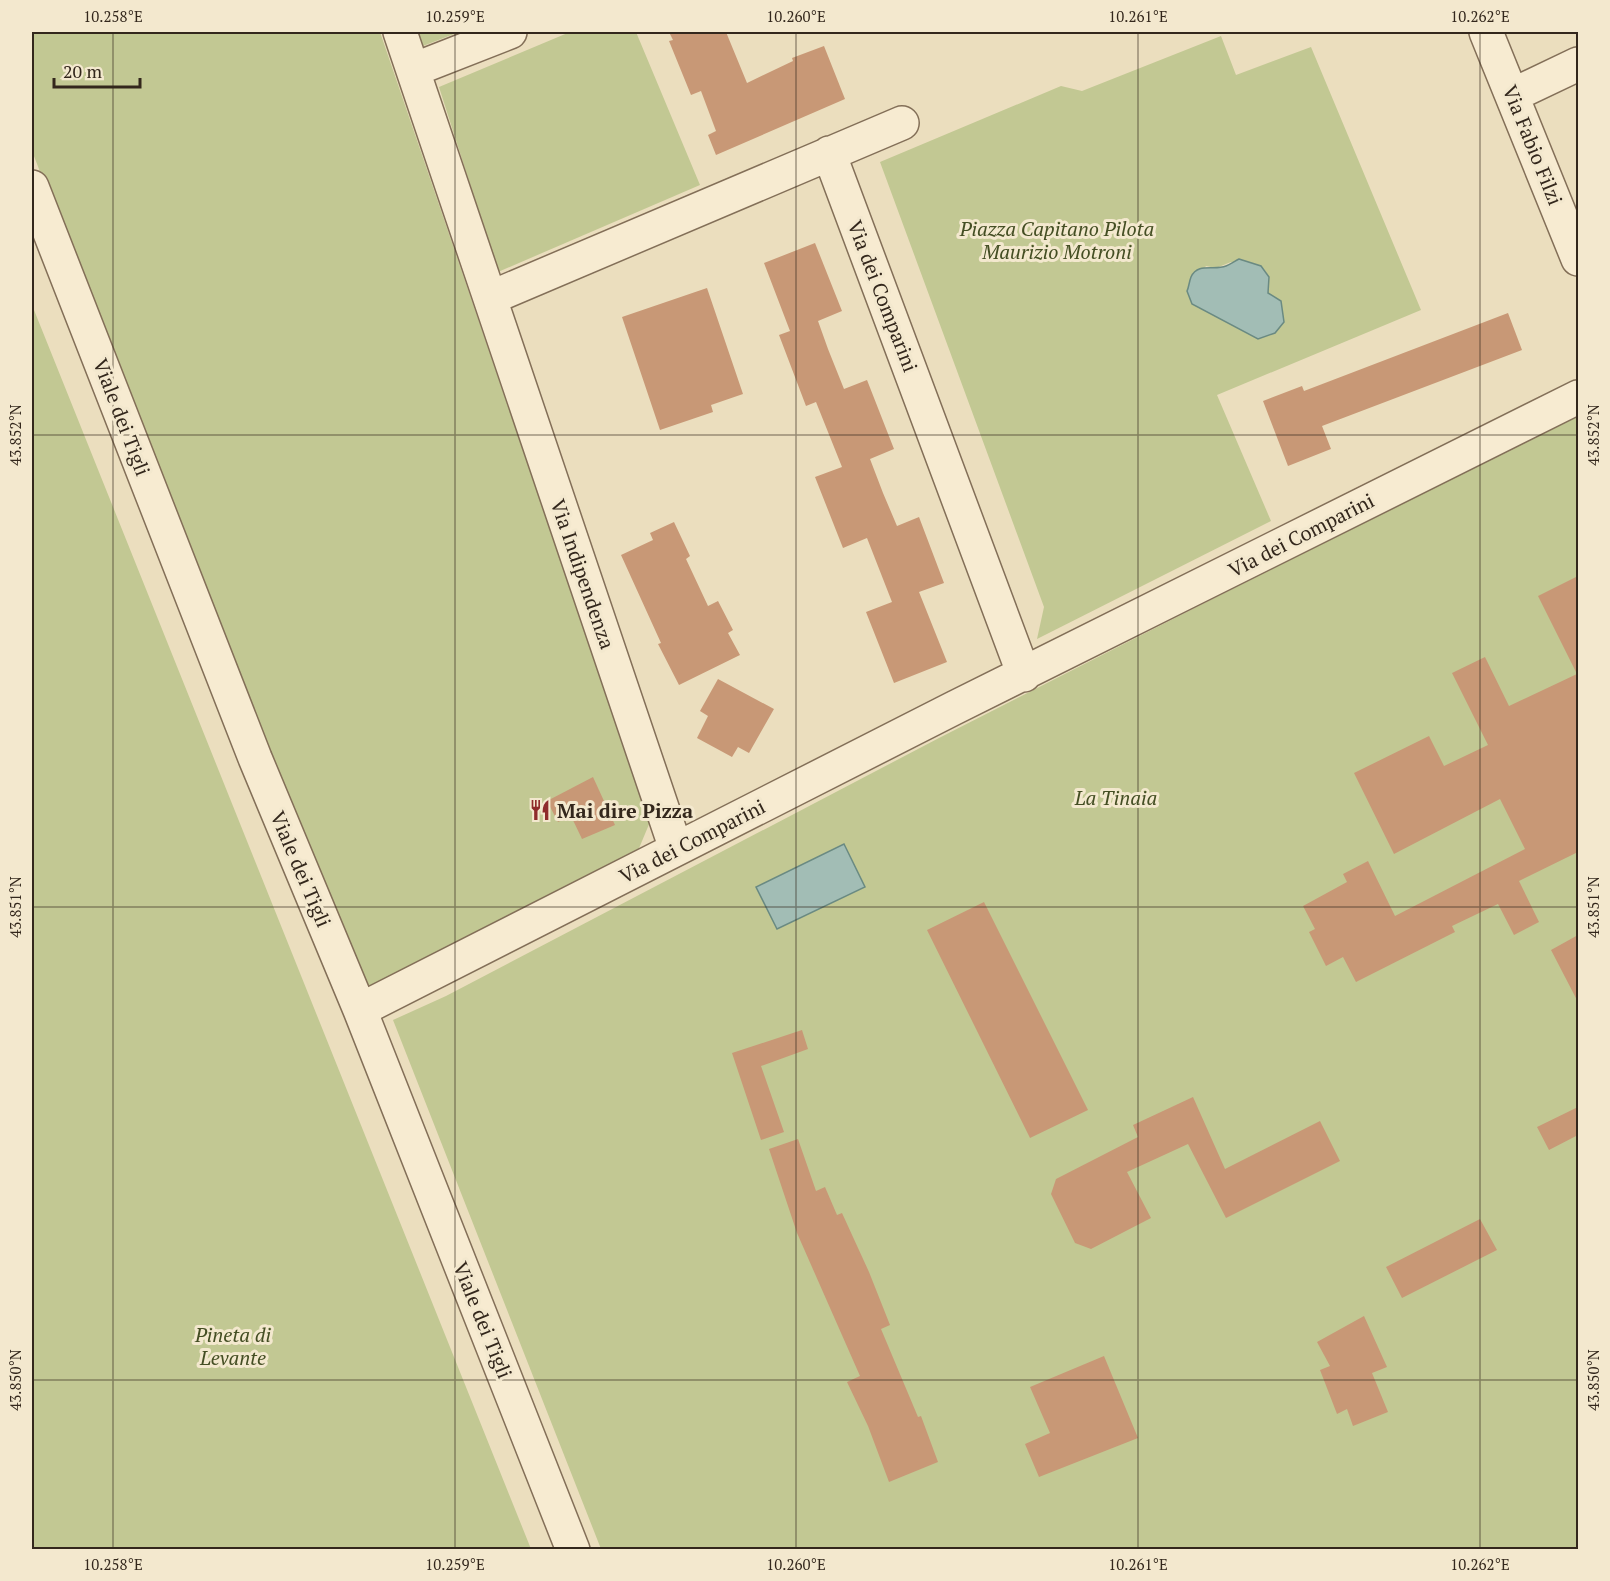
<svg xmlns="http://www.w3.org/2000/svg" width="1610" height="1581" viewBox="0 0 1610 1581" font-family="'PT Serif',serif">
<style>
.green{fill:#c2c893;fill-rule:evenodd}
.water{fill:#a2bdb5;stroke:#6a8a82;stroke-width:1.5}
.building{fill:#c89876}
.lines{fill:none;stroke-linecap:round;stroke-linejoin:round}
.minor-casing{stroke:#836f58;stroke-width:36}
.minor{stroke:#f7ebd1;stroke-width:33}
.ticks{fill:none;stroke:#33271c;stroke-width:1.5;stroke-opacity:0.45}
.labels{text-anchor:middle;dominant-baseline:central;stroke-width:6;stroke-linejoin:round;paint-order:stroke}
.street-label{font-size:20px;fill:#33271c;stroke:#f3e8ce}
.park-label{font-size:20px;font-style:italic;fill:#444e23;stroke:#f3e8ce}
.poi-label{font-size:20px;font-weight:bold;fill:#33271c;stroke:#f3e8ce;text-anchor:start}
.neatline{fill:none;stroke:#33271c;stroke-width:2}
.ticks-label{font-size:15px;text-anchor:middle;fill:#33271c}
</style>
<rect width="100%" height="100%" fill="#ebdebe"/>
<!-- green -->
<path class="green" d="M 32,32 L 380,32 L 650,822 L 637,853 L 391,987 L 355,985 L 32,151 Z
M 418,32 L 459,32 L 423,46 Z
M 570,32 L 636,32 L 700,185 L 498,272 L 439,87 Z
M 1221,36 L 1236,75 L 1311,47 L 1421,310 L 1217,395 L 1271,521 L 1037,639 L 1044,607 L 880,162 L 1061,86 L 1082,91 ZM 1231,262 C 1248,262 1261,260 1269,277 L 1268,293 L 1187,291 L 1206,266 L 1216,268 Z
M 32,305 L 531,1549 L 32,1549 Z
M 1578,413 L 1578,1549 L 601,1549 L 393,1020 L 446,996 L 939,738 Z"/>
<!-- water -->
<path class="water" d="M 1239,259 L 1261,266 L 1269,277 L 1268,293 L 1281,301 L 1284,322 L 1275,333 L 1258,339 L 1192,304 L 1187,291 C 1189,287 1189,282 1191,277 C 1198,262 1214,271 1226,266 C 1231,264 1235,261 1239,259 Z
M 844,844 L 865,887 L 777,929 L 756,887 Z"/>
<!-- building -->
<path class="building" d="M 669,32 L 726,32 L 747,83 L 793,61 L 792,58 L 824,46 L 845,99 L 716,155 L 708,135 L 716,131 L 701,91 L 691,95 L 669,41 L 673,40 Z
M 815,243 L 842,311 L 818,321 L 828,349 L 844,389 L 867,380 L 894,449 L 870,459 L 883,493 L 897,526 L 919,517 L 944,583 L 919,592 L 947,662 L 894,683 L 866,612 L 892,602 L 867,538 L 843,548 L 815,477 L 842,467 L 816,402 L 806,406 L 779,335 L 790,331 L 764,263 Z
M 707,288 L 743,394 L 711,405 L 713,412 L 660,430 L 622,317 Z
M 1508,313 L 1522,350 L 1322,426 L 1331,449 L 1288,466 L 1263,401 L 1302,386 L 1304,391 Z
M 674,522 L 690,556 L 686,559 L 708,606 L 718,601 L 733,630 L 728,633 L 740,655 L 679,685 L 658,644 L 661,643 L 621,555 L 653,540 L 650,533 Z
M 1578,576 L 1578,852 L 1519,881 L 1539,922 L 1514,935 L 1498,904 L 1452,926 L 1455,932 L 1356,982 L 1343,957 L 1326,966 L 1309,932 L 1315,929 L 1303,906 L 1347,882 L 1343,874 L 1368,861 L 1395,916 L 1525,849 L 1500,799 L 1394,854 L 1354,773 L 1429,736 L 1444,766 L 1488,745 L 1452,673 L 1485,657 L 1509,706 L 1577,674 L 1538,596 Z
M 718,679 L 774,709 L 749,753 L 738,747 L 732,757 L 697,738 L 708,716 L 700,711 Z
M 593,777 L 615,825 L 582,839 L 571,816 L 558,822 L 547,801 Z
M 984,902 L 1088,1110 L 1030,1138 L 927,930 Z
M 1578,935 L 1578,1002 L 1551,950 Z
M 802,1030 L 808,1049 L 761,1066 L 784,1132 L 761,1140 L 732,1053 Z
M 1193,1097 L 1225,1169 L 1320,1121 L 1340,1161 L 1226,1218 L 1188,1144 L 1127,1172 L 1151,1218 L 1091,1249 L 1075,1243 L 1051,1194 L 1056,1179 L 1138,1137 L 1133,1125 Z
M 1578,1107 L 1578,1135 L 1549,1150 L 1537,1127 Z
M 798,1139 L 816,1191 L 825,1187 L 837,1215 L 842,1213 L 869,1272 L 890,1325 L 881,1329 L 918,1417 L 921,1416 L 938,1462 L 889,1482 L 868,1426 L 847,1382 L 860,1376 L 797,1233 L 769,1149 Z
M 1480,1219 L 1497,1250 L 1402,1298 L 1386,1267 Z
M 1364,1316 L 1387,1367 L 1372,1373 L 1388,1412 L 1353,1426 L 1347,1409 L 1337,1414 L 1320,1370 L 1330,1366 L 1317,1342 Z
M 1104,1356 L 1138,1438 L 1039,1477 L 1025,1444 L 1050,1433 L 1030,1387 Z"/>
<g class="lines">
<defs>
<path id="minor" d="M 400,32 L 676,849
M 1486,32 L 1578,259
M 413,70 L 510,32
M 1513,95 L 1578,64
M 829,153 L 1024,675
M 32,187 L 255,758 L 360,1010 L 573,1550
M 490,298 L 902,123
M 360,1010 L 954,708 L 1578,397"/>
</defs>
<!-- minor casing -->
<use href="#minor" class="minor-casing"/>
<!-- minor -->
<use href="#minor" class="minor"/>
</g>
<!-- ticks -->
<path class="ticks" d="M 113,32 L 113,1550M 455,32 L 455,1550M 796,32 L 796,1550M 1138,32 L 1138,1550M 1480,32 L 1480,1550M 32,435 L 1578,435M 32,907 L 1578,907M 32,1380 L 1578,1380"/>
<!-- icons -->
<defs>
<symbol id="restaurant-bare" viewBox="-9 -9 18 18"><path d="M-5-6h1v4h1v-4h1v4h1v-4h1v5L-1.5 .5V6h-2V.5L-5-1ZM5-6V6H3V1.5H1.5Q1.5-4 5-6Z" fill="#8f2b2c" stroke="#f3e8ce" stroke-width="2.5" paint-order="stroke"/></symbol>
</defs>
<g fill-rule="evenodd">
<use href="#restaurant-bare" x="525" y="795" width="30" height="30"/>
</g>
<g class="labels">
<!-- street labels -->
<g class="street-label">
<text transform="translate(1533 145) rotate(68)">Via Fabio Filzi</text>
<text transform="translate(883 296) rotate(69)">Via dei Comparini</text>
<text transform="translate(122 417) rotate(69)">Viale dei Tigli</text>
<text transform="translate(1301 535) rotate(-27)">Via dei Comparini</text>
<text transform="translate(583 574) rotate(71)">Via Indipendenza</text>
<text transform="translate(692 841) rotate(-27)">Via dei Comparini</text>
<text transform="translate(301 869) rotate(67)">Viale dei Tigli</text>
<text transform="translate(483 1320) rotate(68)">Viale dei Tigli</text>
</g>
<!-- park labels -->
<g class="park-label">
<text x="1057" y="228">Piazza Capitano Pilota<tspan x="1057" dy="23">Maurizio Motroni</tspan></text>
<text x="1116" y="797">La Tinaia</text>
<text x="233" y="1334">Pineta di<tspan x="233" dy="23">Levante</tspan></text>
</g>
<!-- poi labels -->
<g class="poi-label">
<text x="557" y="810">Mai dire Pizza</text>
</g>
</g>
<!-- border -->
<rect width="1610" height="1581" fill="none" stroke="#f3e8ce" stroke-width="66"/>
<!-- scale -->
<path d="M54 78v9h86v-9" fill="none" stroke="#33271c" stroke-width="3"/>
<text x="63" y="78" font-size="18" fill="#33271c" stroke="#f3e8ce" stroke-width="4.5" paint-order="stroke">20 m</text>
<rect x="33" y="33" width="1544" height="1515" class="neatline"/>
<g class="ticks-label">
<text x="113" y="22">10.258°E</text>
<text x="455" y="22">10.259°E</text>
<text x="796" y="22">10.260°E</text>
<text x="1138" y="22">10.261°E</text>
<text x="1480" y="22">10.262°E</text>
<text transform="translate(16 435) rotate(-90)" y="5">43.852°N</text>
<text transform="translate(1594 435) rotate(-90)" y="5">43.852°N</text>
<text transform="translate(16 907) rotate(-90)" y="5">43.851°N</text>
<text transform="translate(1594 907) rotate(-90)" y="5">43.851°N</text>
<text transform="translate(16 1380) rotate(-90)" y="5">43.850°N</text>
<text transform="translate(1594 1380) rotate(-90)" y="5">43.850°N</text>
<text x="113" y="1570">10.258°E</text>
<text x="455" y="1570">10.259°E</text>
<text x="796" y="1570">10.260°E</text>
<text x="1138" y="1570">10.261°E</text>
<text x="1480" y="1570">10.262°E</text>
</g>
</svg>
